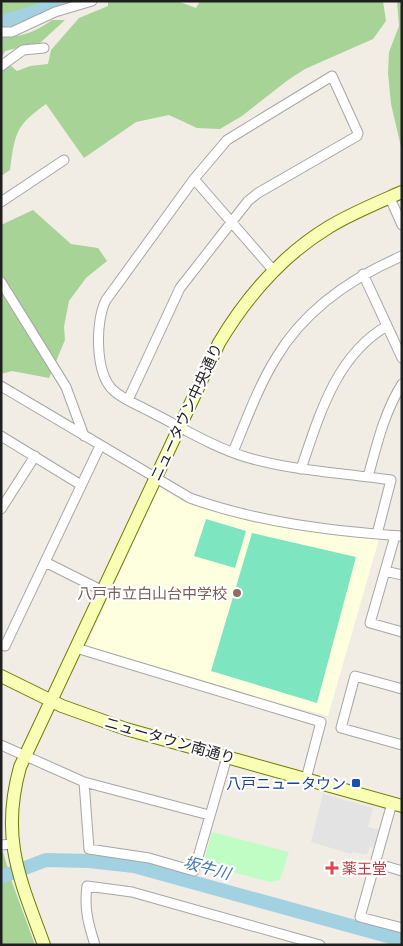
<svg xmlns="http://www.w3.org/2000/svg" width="403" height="946" viewBox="0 0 403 946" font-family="Arial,'Noto Sans JP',sans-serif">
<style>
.education{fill:#feffdf}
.forest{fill:#a7d396}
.park{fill:#bffdc5}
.pitch{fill:#7de5c0}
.parking{fill:#e3e3e3}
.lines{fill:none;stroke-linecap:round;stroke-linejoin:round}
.river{stroke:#a2d1e1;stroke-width:14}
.street-casing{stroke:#a6a6a6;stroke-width:11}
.secondary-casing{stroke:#6c7c00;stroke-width:14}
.street{stroke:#fff;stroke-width:9}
.secondary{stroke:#f9feb5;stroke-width:12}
.education-dot{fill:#8d6e63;stroke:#fff;stroke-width:2}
.transit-dot{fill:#1a4fb4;stroke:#fff;stroke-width:2}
.health-dot{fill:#e0444e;stroke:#fff;stroke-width:2}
.labels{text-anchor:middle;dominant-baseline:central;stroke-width:4.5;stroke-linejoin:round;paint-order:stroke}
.street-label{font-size:15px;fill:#1f1f1f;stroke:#fff}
.education-label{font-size:15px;fill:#785e54;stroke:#fff;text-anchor:end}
.transit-label{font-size:15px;fill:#164399;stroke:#fff;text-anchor:end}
.health-label{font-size:15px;fill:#be3a42;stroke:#fff;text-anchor:start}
.water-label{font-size:16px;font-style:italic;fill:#4175af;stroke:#fff}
</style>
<rect width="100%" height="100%" fill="#f1ede5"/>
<!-- education -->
<path class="education" d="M 159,487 L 184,502 L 253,522 L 379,539 L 328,716 L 168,673 L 86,646 Z"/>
<!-- forest -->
<path class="forest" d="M 1,1 L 47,1 L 1,17 Z
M 108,1 L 177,1 L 196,8 L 200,1 L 383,1 L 386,21 L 373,39 L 305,69 L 288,80 L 242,116 L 220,129 L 197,128 L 169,115 L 136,122 L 84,158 L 46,104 C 15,126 15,134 10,170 L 1,176 L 1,70 L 9,64 L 17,71 L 30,66 L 48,64 L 51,50 L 79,18 L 108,6 Z
M 397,1 L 402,1 L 402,151 L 391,104 L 388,73 L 389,52 L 399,26 Z
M 52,20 L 65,20 L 40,43 L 5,51 L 1,59 L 1,37 C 20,38 37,31 52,20 Z
M 33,210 L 71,244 L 98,248 L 107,261 L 86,278 L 69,301 L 64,327 L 65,340 L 49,378 L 12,371 L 1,374 L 1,225 Z
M 1,852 L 3,852 L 12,882 L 35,945 L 1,945 Z"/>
<!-- park -->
<path class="park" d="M 212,832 L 289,852 L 280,880 L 270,882 L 203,864 Z"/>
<!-- pitch -->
<path class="pitch" d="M 206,519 L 246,531 L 235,568 L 194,556 Z
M 252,533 L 356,557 L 317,703 L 211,671 Z"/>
<!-- parking -->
<path class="parking" d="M 323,794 L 373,808 L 368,827 L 381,830 L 375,848 L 370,846 L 367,855 L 353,852 L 351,854 L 311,842 Z"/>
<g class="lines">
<!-- river -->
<path class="river" d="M 1,22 L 73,1
M 1,877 L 46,860 L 89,861 L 134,866 L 402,940"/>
<defs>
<path id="street" d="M 1,32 L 12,32 L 55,12 L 92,1
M 1,66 L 23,50 L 44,48
M 194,179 L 273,270
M 390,198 L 402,225
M 1,202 L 64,160
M 363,274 L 402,358
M 1,282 L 66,387 L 84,436
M 1,386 L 190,498 C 256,522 331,531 402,536
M 128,400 L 180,288 L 248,201 L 258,193 L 357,136 L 358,133 L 332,76 L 227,140 L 194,179 L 106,300 C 95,321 95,373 113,390 C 122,399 138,405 149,411 C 181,427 214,448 249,458 C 295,471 344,473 391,480 L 377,534
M 1,436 L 81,485
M 233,452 C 246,421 258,387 276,358 C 305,309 351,278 402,256
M 301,469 C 319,416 336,355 387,326
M 368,477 C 377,444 384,413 402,384
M 1,509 L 35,456
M 395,536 L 370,623 L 402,632
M 45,562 L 103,591
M 385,571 L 402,575
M 1,644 L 5,646 L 100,446
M 76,648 L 321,722 L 306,779
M 402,689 L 355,676 L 341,728 L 402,745
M 1,745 L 84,782 L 209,815
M 84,782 L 89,849 L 149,858 L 194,871 L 227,757
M 392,803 L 360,917 L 402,928
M 1,845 L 12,844
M 375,863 L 402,871
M 95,945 C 88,923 84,908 87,886 L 132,892 L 320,945"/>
<path id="secondary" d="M 1,676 L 62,706 L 126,729 L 402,806
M 44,945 C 20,879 0,839 20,767 L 219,343 C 247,296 281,256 329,227 C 352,213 377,203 402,192"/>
</defs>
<!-- street casing -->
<use href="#street" class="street-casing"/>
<!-- secondary casing -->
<use href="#secondary" class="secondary-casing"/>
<!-- street -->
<use href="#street" class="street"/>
<!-- secondary -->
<use href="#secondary" class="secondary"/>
</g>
<!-- markers -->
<circle class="education-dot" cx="237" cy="593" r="5"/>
<rect class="transit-dot" x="351" y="778" width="10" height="10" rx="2.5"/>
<path class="health-dot" d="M329.5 860.5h5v5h5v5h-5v5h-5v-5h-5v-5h5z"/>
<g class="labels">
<!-- street labels -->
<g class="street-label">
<text transform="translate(186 412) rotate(-65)">ニュータウン中央通り</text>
<text transform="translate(170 740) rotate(16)">ニュータウン南通り</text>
</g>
<!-- education labels -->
<g class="education-label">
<text x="227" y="593">八戸市立白山台中学校</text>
</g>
<!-- transit labels -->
<g class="transit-label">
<text x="346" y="783">八戸ニュータウン</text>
</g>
<!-- health labels -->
<g class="health-label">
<text x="342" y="868">薬王堂</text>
</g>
<!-- water labels -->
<g class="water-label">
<text transform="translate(207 868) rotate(15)">坂牛川</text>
</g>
</g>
<!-- border -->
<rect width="403" height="946" fill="none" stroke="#1f1f1f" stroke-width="5"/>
</svg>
